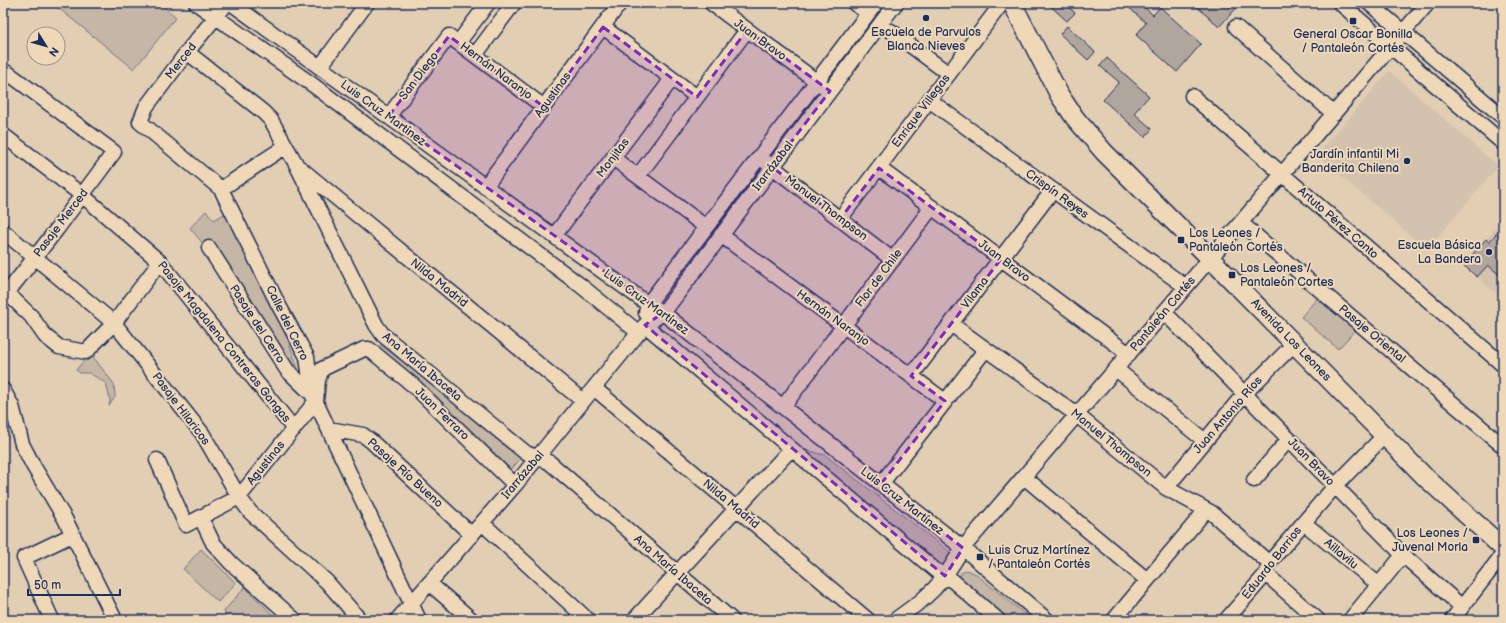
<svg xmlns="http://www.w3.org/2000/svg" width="1506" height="623" viewBox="0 0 1506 623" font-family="'Balsamiq Sans',sans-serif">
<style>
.built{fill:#d3c2ad}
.green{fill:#c5b6a6;stroke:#707282}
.building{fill:#b1a69e;stroke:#1b2f5e}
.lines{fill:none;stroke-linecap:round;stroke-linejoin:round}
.minor-casing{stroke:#1b2f5e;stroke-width:17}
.major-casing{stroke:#1b2f5e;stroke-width:21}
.minor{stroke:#efd8b8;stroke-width:14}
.major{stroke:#efd8b8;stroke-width:18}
.marked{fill:#7b2cbf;fill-opacity:0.2;stroke:#7b2cbf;stroke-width:3;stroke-dasharray:8 5;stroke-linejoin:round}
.poi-dot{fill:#1b2f5e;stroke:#efd8b8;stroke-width:1.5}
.labels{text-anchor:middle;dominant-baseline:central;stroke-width:4;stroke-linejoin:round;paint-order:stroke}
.poi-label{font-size:12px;fill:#1b2f5e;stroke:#efd8b8;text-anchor:end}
.street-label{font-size:12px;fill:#1b2f5e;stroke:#efd8b8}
</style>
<rect width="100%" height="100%" fill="#e2ceb3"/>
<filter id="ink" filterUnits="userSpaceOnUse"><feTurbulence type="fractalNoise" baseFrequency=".025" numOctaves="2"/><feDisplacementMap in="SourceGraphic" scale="8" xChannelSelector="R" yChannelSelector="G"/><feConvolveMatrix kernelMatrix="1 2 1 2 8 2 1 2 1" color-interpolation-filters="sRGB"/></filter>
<g filter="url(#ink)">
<!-- built -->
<path class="built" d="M 1389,71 L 1498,166 L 1427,250 L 1317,155 Z
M 1503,220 L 1503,299 L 1463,265 Z"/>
<!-- green -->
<path class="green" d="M 52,3 L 159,3 L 176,17 L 134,69 Z
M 206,211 L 214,220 L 226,213 L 288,340 L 299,371 L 288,359 L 204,245 L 190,228 Z
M 1320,295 L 1357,328 L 1338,349 L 1301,317 Z
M 381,345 L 485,426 L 521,458 L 510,471 L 379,348 Z
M 90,353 L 114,384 L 115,397 L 109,406 L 110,400 L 106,383 L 89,373 L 80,373 L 76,370 Z
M 803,449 L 825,455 L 950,552 L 952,558 L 948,568 L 941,567 Z
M 201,549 L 236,583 L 218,602 L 183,569 Z
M 966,570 L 976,574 L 1032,620 L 1007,620 L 959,579 L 961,573 Z
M 245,587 L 278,620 L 228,620 L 224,611 Z"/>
<!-- building -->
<path class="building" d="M 1047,3 L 1064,3 L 1075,13 L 1067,21 Z
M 1124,3 L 1140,3 L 1153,15 L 1160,7 L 1201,44 L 1177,72 L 1136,35 L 1146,23 Z
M 1193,3 L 1241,3 L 1219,27 Z
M 1067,26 L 1095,52 L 1088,60 L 1060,34 Z
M 1107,58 L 1149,96 L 1134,113 L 1152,129 L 1145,137 L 1103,100 L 1119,82 L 1100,66 Z
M 1503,226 L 1503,278 L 1488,265 L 1477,277 L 1463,265 L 1486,239 L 1489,242 Z"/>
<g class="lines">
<defs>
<path id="minor" d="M 196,3 L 313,85 L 580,285 L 639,333
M 227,3 L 187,52 L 146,107 L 140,122 L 221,189 L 278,304 L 307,357 L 312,394 L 419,620
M 231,3 L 648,304 L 663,313 L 963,548 L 1047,620
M 711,3 L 823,86
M 854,3 L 868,13
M 1340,3 L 1503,143
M 1369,3 L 1503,117
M 603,27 L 697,97
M 1236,27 L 1334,114
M 891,31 L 949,74
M 458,43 L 488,3
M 187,52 L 263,112 L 271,120 L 296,164 L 376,325 L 383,335 L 526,453 L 549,462 L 732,620
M 475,55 L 514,3
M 320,67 L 367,3
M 1192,96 L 1503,365
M 929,100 L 1186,287
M 388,117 L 449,36 L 544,107
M 3,135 L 82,195 L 160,262 L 294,429
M 613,158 L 706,227
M 766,162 L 893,260
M 300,168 L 583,401
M 879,168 L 1129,354
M 638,176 L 747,30
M 485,187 L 620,3
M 221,189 L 286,146
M 840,219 L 1002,3
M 1241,223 L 1503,446
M 3,231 L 114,323 L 202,433 L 239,497 L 250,512 L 327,582 L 360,620
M 721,235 L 945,401
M 554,236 L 672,79
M 209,248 L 287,370 L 312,394
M 3,289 L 31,316 L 45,336 L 59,347 L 86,352 L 114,323 L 160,262
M 7,293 L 57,229 L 114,152 L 8,73
M 1164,312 L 1403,555 L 1462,607
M 646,313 L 648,304 L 876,3
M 951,324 L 1077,415 L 1166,488 L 1212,513 L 1269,563
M 645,325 L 935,570 L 953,581 L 998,620
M 1116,369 L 1205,441
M 911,376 L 1053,190
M 594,388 L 868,620
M 3,390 L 12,406 L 22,444 L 34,467 L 65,519 L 115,620
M 783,407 L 932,207
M 329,429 L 363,435 L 371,441 L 472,535
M 157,460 L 186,525 L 239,497 L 316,401 L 318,380 L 322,369 L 364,349 L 369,349 L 414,386 L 515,485
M 1024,477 L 1147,580
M 1254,480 L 1289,439
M 881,484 L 986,349
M 1166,488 L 1244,394 L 1294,344
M 201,518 L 213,543 L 231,563 L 295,620
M 482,523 L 588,620
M 1304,523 L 1379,585
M 1266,574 L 1318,620
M 429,583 L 472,620
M 52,620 L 24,558 L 72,535
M 397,620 L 515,485 L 645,325 L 663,313 L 896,3
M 634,620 L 791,449
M 895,620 L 921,601 L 934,589 L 945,576 L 963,548 L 1428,3
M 1114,620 L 1206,510
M 1226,620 L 1266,574 L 1269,563 L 1335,486 L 1384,436
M 1350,620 L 1403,555
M 1452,620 L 1503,554"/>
<path id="major" d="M 1012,3 L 1060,96 L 1075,118 L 1104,152 L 1202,250 L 1424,476 L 1503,548"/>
</defs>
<!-- minor casing -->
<use href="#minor" class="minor-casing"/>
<!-- major casing -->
<use href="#major" class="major-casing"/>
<!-- minor -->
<use href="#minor" class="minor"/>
<!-- major -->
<use href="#major" class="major"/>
</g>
</g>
<!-- marked area -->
<path class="marked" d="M 603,27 L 697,97 L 747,30 L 830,91 L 772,167 L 840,219 L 879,168 L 1001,259 L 911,376 L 945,401 L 881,484 L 963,548 L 945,576 L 645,325 L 663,313 L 388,117 L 449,36 L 544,107 Z"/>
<!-- markers -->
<g class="poi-dot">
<circle cx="926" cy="18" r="4"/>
<rect x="1349" y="17" width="8" height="8" rx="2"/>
<circle cx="1407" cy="161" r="4"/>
<rect x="1177" y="236" width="8" height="8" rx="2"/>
<circle cx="1489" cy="252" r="4"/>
<rect x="1228" y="271" width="8" height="8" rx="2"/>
<rect x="1472" y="536" width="8" height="8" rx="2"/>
<rect x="976" y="553" width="8" height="8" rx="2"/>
</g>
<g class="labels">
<!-- poi labels -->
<g class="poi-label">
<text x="926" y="32" text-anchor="middle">Escuela de Parvulos<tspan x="926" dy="14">Blanca Nieves</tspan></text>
<text x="1353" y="34" text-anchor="middle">General Oscar Bonilla<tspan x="1353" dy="14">/ Pantaleón Cortés</tspan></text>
<text x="1399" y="154">Jardín infantil Mi<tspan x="1399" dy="14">Banderita Chilena</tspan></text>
<text x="1189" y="233" text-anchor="start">Los Leones /<tspan x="1189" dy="14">Pantaleón Cortés</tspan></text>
<text x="1481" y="245">Escuela Básica<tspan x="1481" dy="14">La Bandera</tspan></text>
<text x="1240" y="268" text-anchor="start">Los Leones /<tspan x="1240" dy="14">Pantaleón Cortes</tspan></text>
<text x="1468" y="533">Los Leones /<tspan x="1468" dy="14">Juvenal Morla</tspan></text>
<text x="988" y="550" text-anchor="start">Luis Cruz Martínez<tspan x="988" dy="14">/ Pantaleón Cortés</tspan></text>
</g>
<!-- street labels -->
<g class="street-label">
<text transform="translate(760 40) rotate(36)">Juan Bravo</text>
<text transform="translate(181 61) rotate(-52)">Merced</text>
<text transform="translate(496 71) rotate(37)">Hernán Naranjo</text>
<text transform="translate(419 76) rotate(-53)">San Diego</text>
<text transform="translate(553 95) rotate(-54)">Agustinas</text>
<text transform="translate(921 111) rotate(-53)">Enrique Villegas</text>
<text transform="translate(383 113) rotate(36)">Luis Cruz Martínez</text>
<text transform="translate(613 158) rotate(-53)">Monjitas</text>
<text transform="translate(773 166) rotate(-53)">Irarrázabal</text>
<text transform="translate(1057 194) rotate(36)">Crispín Reyes</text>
<text transform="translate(826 208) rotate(37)">Manuel Thompson</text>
<text transform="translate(61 223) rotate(-53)">Pasaje Merced</text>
<text transform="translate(1338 223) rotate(41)">Artuto Pérez Canto</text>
<text transform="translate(1004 261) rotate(37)">Juan Bravo</text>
<text transform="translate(879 278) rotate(-53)">Flor de Chile</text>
<text transform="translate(439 283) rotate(39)">Nilda Madrid</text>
<text transform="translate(975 293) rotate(-53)">Vilama</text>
<text transform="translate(646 302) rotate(36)">Luis Cruz Martínez</text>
<text transform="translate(1163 314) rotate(-50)">Pantaleón Cortés</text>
<text transform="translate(833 318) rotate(36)">Hernán Naranjo</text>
<text transform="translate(287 323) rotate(64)">Calle del Cerro</text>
<text transform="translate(257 324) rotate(57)">Pasaje del Cerro</text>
<text transform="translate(1372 334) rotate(40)">Pasaje Oriental</text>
<text transform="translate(1291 340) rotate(46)">Avenida Los Leones</text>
<text transform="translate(224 342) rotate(51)">Pasaje Magdalena Contreras Gangas</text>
<text transform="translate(422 367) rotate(40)">Ana María Ibaceta</text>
<text transform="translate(181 409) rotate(53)">Pasaje Hilaricos</text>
<text transform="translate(442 414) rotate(44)">Juan Ferraro</text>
<text transform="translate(1228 415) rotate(-49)">Juan Antonio Ríos</text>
<text transform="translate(1111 443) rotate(39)">Manuel Thompson</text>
<text transform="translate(1311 462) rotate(46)">Juan Bravo</text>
<text transform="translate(266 463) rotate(-51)">Agustinas</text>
<text transform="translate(405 473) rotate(42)">Pasaje Río Bueno</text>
<text transform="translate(523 475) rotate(-50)">Irarrázabal</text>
<text transform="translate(902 501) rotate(38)">Luis Cruz Martínez</text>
<text transform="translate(731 504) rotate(40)">Nilda Madrid</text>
<text transform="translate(1341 554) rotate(40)">Aillavilu</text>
<text transform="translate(1272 563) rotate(-52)">Eduardo Barrios</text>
<text transform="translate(673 570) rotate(41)">Ana María Ibaceta</text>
</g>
</g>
<!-- margin -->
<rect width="1506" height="623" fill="none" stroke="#efd8b8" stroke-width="16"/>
<rect x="8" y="8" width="1490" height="607" fill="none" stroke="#1b2f5e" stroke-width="1.5" filter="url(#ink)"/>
<!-- north arrow -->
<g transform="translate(46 46) rotate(127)"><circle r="19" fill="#efd8b8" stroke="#9a9494"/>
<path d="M0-3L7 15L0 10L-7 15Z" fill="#1b2f5e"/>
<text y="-6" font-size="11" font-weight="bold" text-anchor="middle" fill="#1b2f5e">N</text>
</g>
<!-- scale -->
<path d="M28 589v6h92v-6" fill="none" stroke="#1b2f5e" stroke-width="2"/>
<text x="34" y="589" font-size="12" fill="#1b2f5e" stroke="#efd8b8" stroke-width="3" paint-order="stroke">50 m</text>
</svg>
